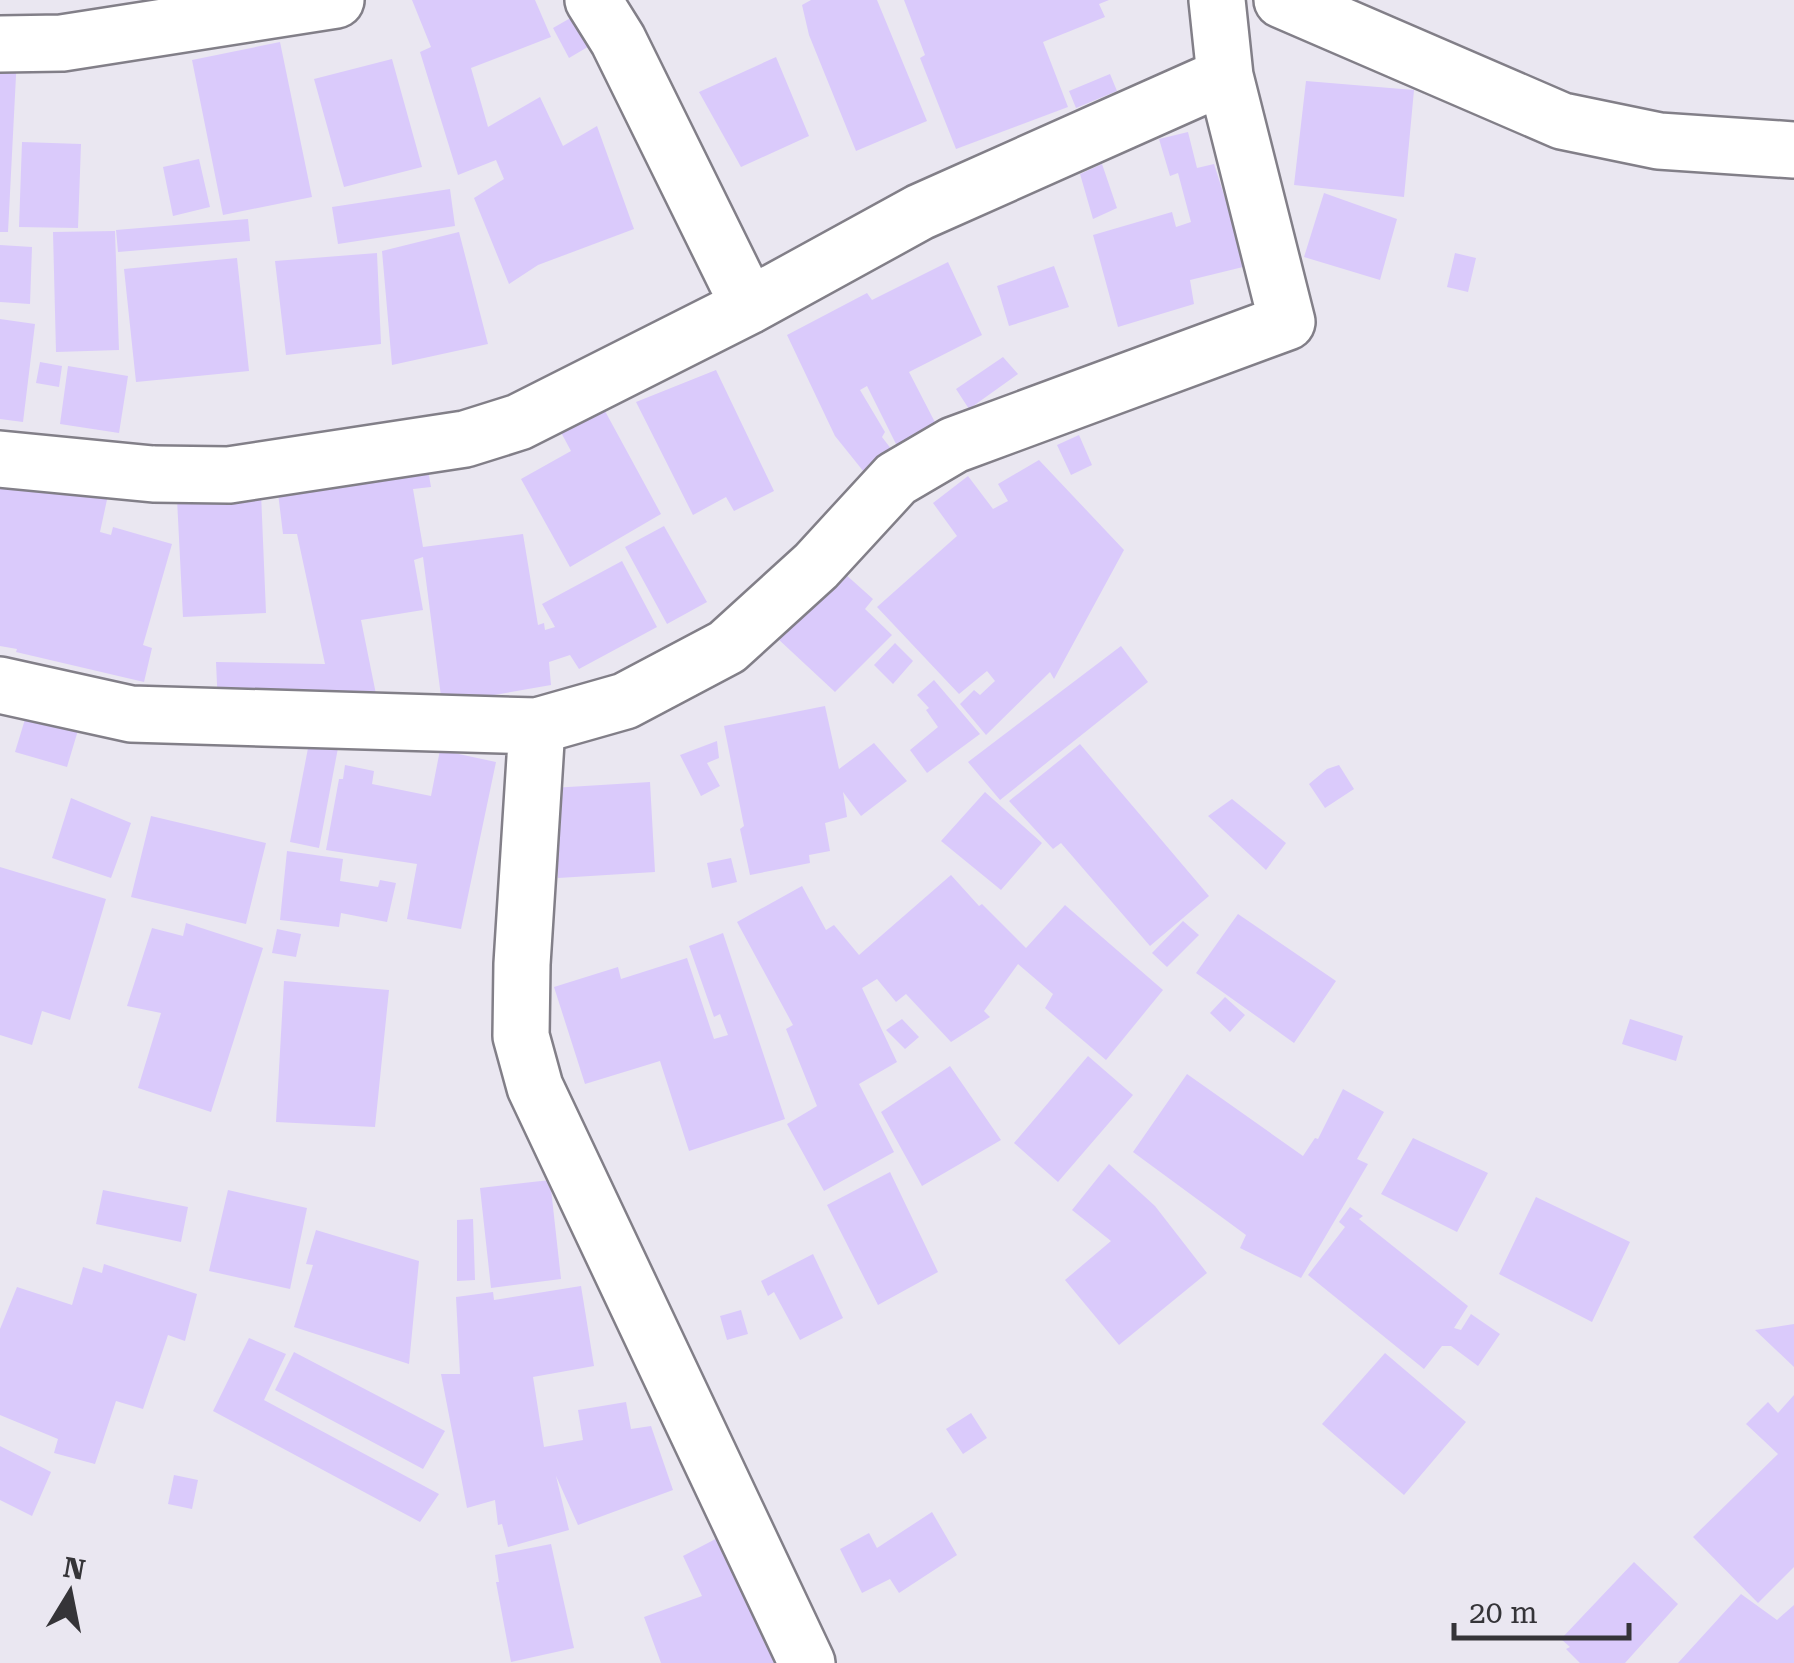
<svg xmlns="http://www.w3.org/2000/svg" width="1794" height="1663" viewBox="0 0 1794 1663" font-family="'Roboto Serif',serif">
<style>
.building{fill:#dacafb}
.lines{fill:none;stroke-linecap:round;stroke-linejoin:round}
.street-casing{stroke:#827f88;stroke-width:60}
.street{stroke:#fff;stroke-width:55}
</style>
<rect width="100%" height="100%" fill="#eae7f1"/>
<!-- building -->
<path class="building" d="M 412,0 L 535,0 L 551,37 L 471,68 L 488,127 L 540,97 L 563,146 L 597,126 L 634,229 L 538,265 L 509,284 L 474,198 L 504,179 L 496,160 L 458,175 L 420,52 L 431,47 Z
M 811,0 L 877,0 L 927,121 L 856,151 L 809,35 L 802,5 Z
M 904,0 L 1109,0 L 1099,4 L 1105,17 L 1043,42 L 1068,107 L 956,149 L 920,58 L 925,55 Z
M 588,8 L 603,38 L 569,58 L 553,28 Z
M 280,42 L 312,197 L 223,215 L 192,60 Z
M 0,55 L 17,56 L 8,232 L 0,232 Z
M 776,57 L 809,136 L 741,167 L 699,92 Z
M 392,59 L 422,167 L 344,187 L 314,79 Z
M 1110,74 L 1117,91 L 1076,108 L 1069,91 Z
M 1306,81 L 1414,90 L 1404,197 L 1294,185 Z
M 1188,132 L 1197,168 L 1214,164 L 1247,266 L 1190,280 L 1194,304 L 1118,327 L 1093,235 L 1172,212 L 1176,227 L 1191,222 L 1178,173 L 1170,176 L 1159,139 Z
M 22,142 L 81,144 L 78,228 L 19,227 Z
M 199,159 L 210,207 L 173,216 L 163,167 Z
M 1102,164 L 1117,208 L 1093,219 L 1080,174 Z
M 450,189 L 455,226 L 338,244 L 332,207 Z
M 1324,193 L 1397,219 L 1380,280 L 1304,257 Z
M 248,219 L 250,241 L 118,252 L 116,230 Z
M 115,231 L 119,350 L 56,352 L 53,232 Z
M 459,232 L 488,344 L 392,365 L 382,251 Z
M 0,245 L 32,247 L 30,304 L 0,302 Z
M 377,253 L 381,344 L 286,355 L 275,261 Z
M 1455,253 L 1476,258 L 1468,292 L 1447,287 Z
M 237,258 L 249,371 L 136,382 L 124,269 Z
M 948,262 L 982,335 L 909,372 L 940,432 L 901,454 L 867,386 L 860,390 L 885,432 L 882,437 L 895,454 L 868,477 L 835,436 L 787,335 L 867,293 L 872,300 Z
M 1054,266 L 1069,307 L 1009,326 L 997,286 Z
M 0,319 L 35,324 L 23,422 L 0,419 Z
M 1003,357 L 1018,374 L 969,409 L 956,389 Z
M 40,362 L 62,366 L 59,387 L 36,383 Z
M 68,366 L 128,376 L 119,433 L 60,424 Z
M 716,370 L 774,491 L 734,511 L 726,497 L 693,515 L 636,402 Z
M 599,400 L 661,514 L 570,567 L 521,479 L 571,451 L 557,425 Z
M 1079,435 L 1092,465 L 1071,475 L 1057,445 Z
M 1039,460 L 1124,550 L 1054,679 L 1050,672 L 986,735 L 960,704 L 974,690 L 980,695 L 995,681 L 987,671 L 959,694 L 877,607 L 957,536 L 933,503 L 968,476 L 993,509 L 1008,501 L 998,484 Z
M 427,464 L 431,487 L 413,489 L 423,547 L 523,534 L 538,625 L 544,623 L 545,630 L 555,627 L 542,604 L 622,561 L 657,627 L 579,669 L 570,655 L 549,662 L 551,685 L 442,704 L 423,557 L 414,560 L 423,610 L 361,620 L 379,709 L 218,706 L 216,662 L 325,664 L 297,534 L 283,534 L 278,493 L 355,486 L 353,480 Z
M 0,485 L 108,495 L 100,532 L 111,535 L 113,527 L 172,544 L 143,645 L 152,648 L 144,682 L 16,652 L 17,649 L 0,646 Z
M 261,493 L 266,613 L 183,617 L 177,499 Z
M 664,526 L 707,602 L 667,624 L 625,547 Z
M 844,573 L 873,599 L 865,609 L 892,635 L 835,692 L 777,638 Z
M 895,643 L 913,661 L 893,684 L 874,665 Z
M 1121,646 L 1148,682 L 1000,800 L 968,762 Z
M 934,680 L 980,734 L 927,773 L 910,750 L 938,727 L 926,710 L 929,708 L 917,695 Z
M 30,703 L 82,717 L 67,767 L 15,752 Z
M 825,706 L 839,769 L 874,743 L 907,781 L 861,816 L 843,792 L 847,817 L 825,823 L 830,851 L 809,855 L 810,863 L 750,875 L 740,829 L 744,826 L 724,726 Z
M 717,741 L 719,758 L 707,763 L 720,786 L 701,796 L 680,755 Z
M 309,743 L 338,748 L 319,848 L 290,842 Z
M 1080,744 L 1209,896 L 1150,946 L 1061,843 L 1053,849 L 1009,801 Z
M 440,750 L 496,762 L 461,929 L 407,919 L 417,864 L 326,850 L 339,779 L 343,779 L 345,765 L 374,771 L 372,784 L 431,796 Z
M 1339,765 L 1354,789 L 1325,808 L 1309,784 L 1327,769 Z
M 650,782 L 655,872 L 558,878 L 552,788 Z
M 985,792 L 1042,843 L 1001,890 L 941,841 Z
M 71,798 L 131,823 L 111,878 L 52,858 Z
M 1232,799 L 1286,843 L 1266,870 L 1208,816 Z
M 151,816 L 266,843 L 246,924 L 131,897 Z
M 287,851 L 343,859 L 340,881 L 378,887 L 380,880 L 396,883 L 387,922 L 341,913 L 339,927 L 280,920 Z
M 731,858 L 737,882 L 712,888 L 707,863 Z
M 0,867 L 106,899 L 70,1020 L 42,1011 L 32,1045 L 0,1035 Z
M 951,875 L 979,906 L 982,904 L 1026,948 L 1065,905 L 1163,990 L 1106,1060 L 1045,1008 L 1053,994 L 1018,964 L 984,1011 L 990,1017 L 951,1042 L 906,994 L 896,1002 L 877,979 L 862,988 L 897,1062 L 859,1084 L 894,1152 L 824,1191 L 787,1124 L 817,1106 L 786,1029 L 793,1025 L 737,922 L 802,886 L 826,930 L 834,925 L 859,955 Z
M 1238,914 L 1336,981 L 1294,1043 L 1196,973 Z
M 1183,921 L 1199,935 L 1167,967 L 1152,953 Z
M 186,923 L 263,948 L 211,1112 L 138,1088 L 161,1013 L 127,1006 L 152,928 L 183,936 Z
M 277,929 L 301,934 L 296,957 L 272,953 Z
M 723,933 L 785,1119 L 689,1151 L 660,1061 L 585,1084 L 554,987 L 618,967 L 621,979 L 687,958 L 714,1039 L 728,1035 L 720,1014 L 714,1017 L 689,946 Z
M 284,981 L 389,990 L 375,1127 L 276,1122 Z
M 1225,997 L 1245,1015 L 1230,1032 L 1210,1013 Z
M 902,1019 L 919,1037 L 905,1049 L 886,1030 Z
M 1630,1019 L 1683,1036 L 1676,1061 L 1622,1044 Z
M 1088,1056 L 1133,1095 L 1058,1182 L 1014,1143 Z
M 950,1066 L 1001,1140 L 922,1186 L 881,1112 Z
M 1187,1074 L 1303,1156 L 1315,1138 L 1318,1139 L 1343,1089 L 1384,1112 L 1357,1159 L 1368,1164 L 1301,1278 L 1240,1248 L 1246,1235 L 1133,1152 Z
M 1413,1138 L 1488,1173 L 1457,1232 L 1381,1194 Z
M 1109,1164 L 1155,1206 L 1207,1273 L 1119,1345 L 1065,1280 L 1111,1241 L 1072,1210 Z
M 890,1172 L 938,1272 L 878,1305 L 827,1205 Z
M 550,1180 L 561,1279 L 491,1288 L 480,1188 Z
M 103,1190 L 188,1207 L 181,1242 L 96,1224 Z
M 228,1190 L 307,1208 L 290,1289 L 209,1271 Z
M 1536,1197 L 1630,1242 L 1592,1322 L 1499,1274 Z
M 1350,1207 L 1363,1216 L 1359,1219 L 1468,1306 L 1454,1328 L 1461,1330 L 1471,1314 L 1500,1334 L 1478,1366 L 1451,1346 L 1442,1346 L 1424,1369 L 1308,1275 L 1345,1227 L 1339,1222 Z
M 473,1219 L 475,1280 L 457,1281 L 457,1220 Z
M 316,1230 L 419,1261 L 409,1364 L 294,1327 L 313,1265 L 306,1264 Z
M 813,1254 L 843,1318 L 800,1340 L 774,1292 L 768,1296 L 761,1281 Z
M 104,1264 L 197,1294 L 185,1341 L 168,1335 L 143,1409 L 116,1401 L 95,1464 L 54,1453 L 58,1439 L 0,1415 L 0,1329 L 17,1287 L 72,1305 L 83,1267 L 102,1273 Z
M 581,1286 L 594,1366 L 533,1377 L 544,1447 L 583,1440 L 578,1410 L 626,1402 L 631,1429 L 651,1426 L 673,1490 L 578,1525 L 556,1476 L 569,1530 L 508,1547 L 502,1524 L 498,1525 L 495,1500 L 467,1508 L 441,1374 L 460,1374 L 456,1297 L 493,1292 L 494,1300 Z
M 741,1310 L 748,1334 L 727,1340 L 720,1316 Z
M 1794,1324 L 1794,1367 L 1755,1330 Z
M 249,1338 L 286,1354 L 264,1400 L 439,1494 L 420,1522 L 213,1411 Z
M 294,1352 L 445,1431 L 423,1469 L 275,1390 Z
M 1385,1353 L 1466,1422 L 1404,1495 L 1322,1424 Z
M 1794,1395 L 1794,1567 L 1758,1603 L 1693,1537 L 1778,1454 L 1746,1424 L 1768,1402 L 1778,1413 Z
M 971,1413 L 987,1438 L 963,1454 L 946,1429 Z
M 0,1446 L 51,1472 L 32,1516 L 0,1500 Z
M 174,1475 L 198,1480 L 192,1509 L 168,1504 Z
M 932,1512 L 957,1555 L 899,1593 L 890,1579 L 862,1593 L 840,1549 L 869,1533 L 877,1548 Z
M 727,1533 L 774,1663 L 661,1663 L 644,1617 L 702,1596 L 683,1556 Z
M 551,1544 L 574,1648 L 511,1662 L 496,1582 L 499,1582 L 495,1555 Z
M 1634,1562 L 1678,1604 L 1625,1663 L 1580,1663 L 1566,1649 L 1570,1647 L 1561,1639 Z
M 1741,1594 L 1777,1620 L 1794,1605 L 1794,1663 L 1678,1663 Z"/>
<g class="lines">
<defs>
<path id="street" d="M 593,0 L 618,40 L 749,306
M 1282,0 L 1562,121 L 1659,141 L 1794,150
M 0,44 L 62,43 L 336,0
M 0,459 L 153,474 L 229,475 L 465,439 L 519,422 L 749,306 L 920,212 L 1225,76
M 0,685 L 131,714 L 537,726 L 625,701 L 727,647 L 816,566 L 896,479 L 954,445 L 1287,322 L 1225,76 L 1217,0
M 537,726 L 522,964 L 521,1036 L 535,1087 L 807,1663"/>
</defs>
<!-- street casing -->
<use href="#street" class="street-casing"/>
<!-- street -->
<use href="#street" class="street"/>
</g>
<!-- north arrow -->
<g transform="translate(70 1593) rotate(10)" stroke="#eae7f1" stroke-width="8" paint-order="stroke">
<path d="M0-8L18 38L0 25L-18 38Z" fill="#353438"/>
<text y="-15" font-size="28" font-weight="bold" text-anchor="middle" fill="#353438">N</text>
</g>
<!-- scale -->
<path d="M1454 1623v15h175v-15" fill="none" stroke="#353438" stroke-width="5"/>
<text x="1469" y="1623" font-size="30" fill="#353438" stroke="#eae7f1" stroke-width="8" paint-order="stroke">20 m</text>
</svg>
